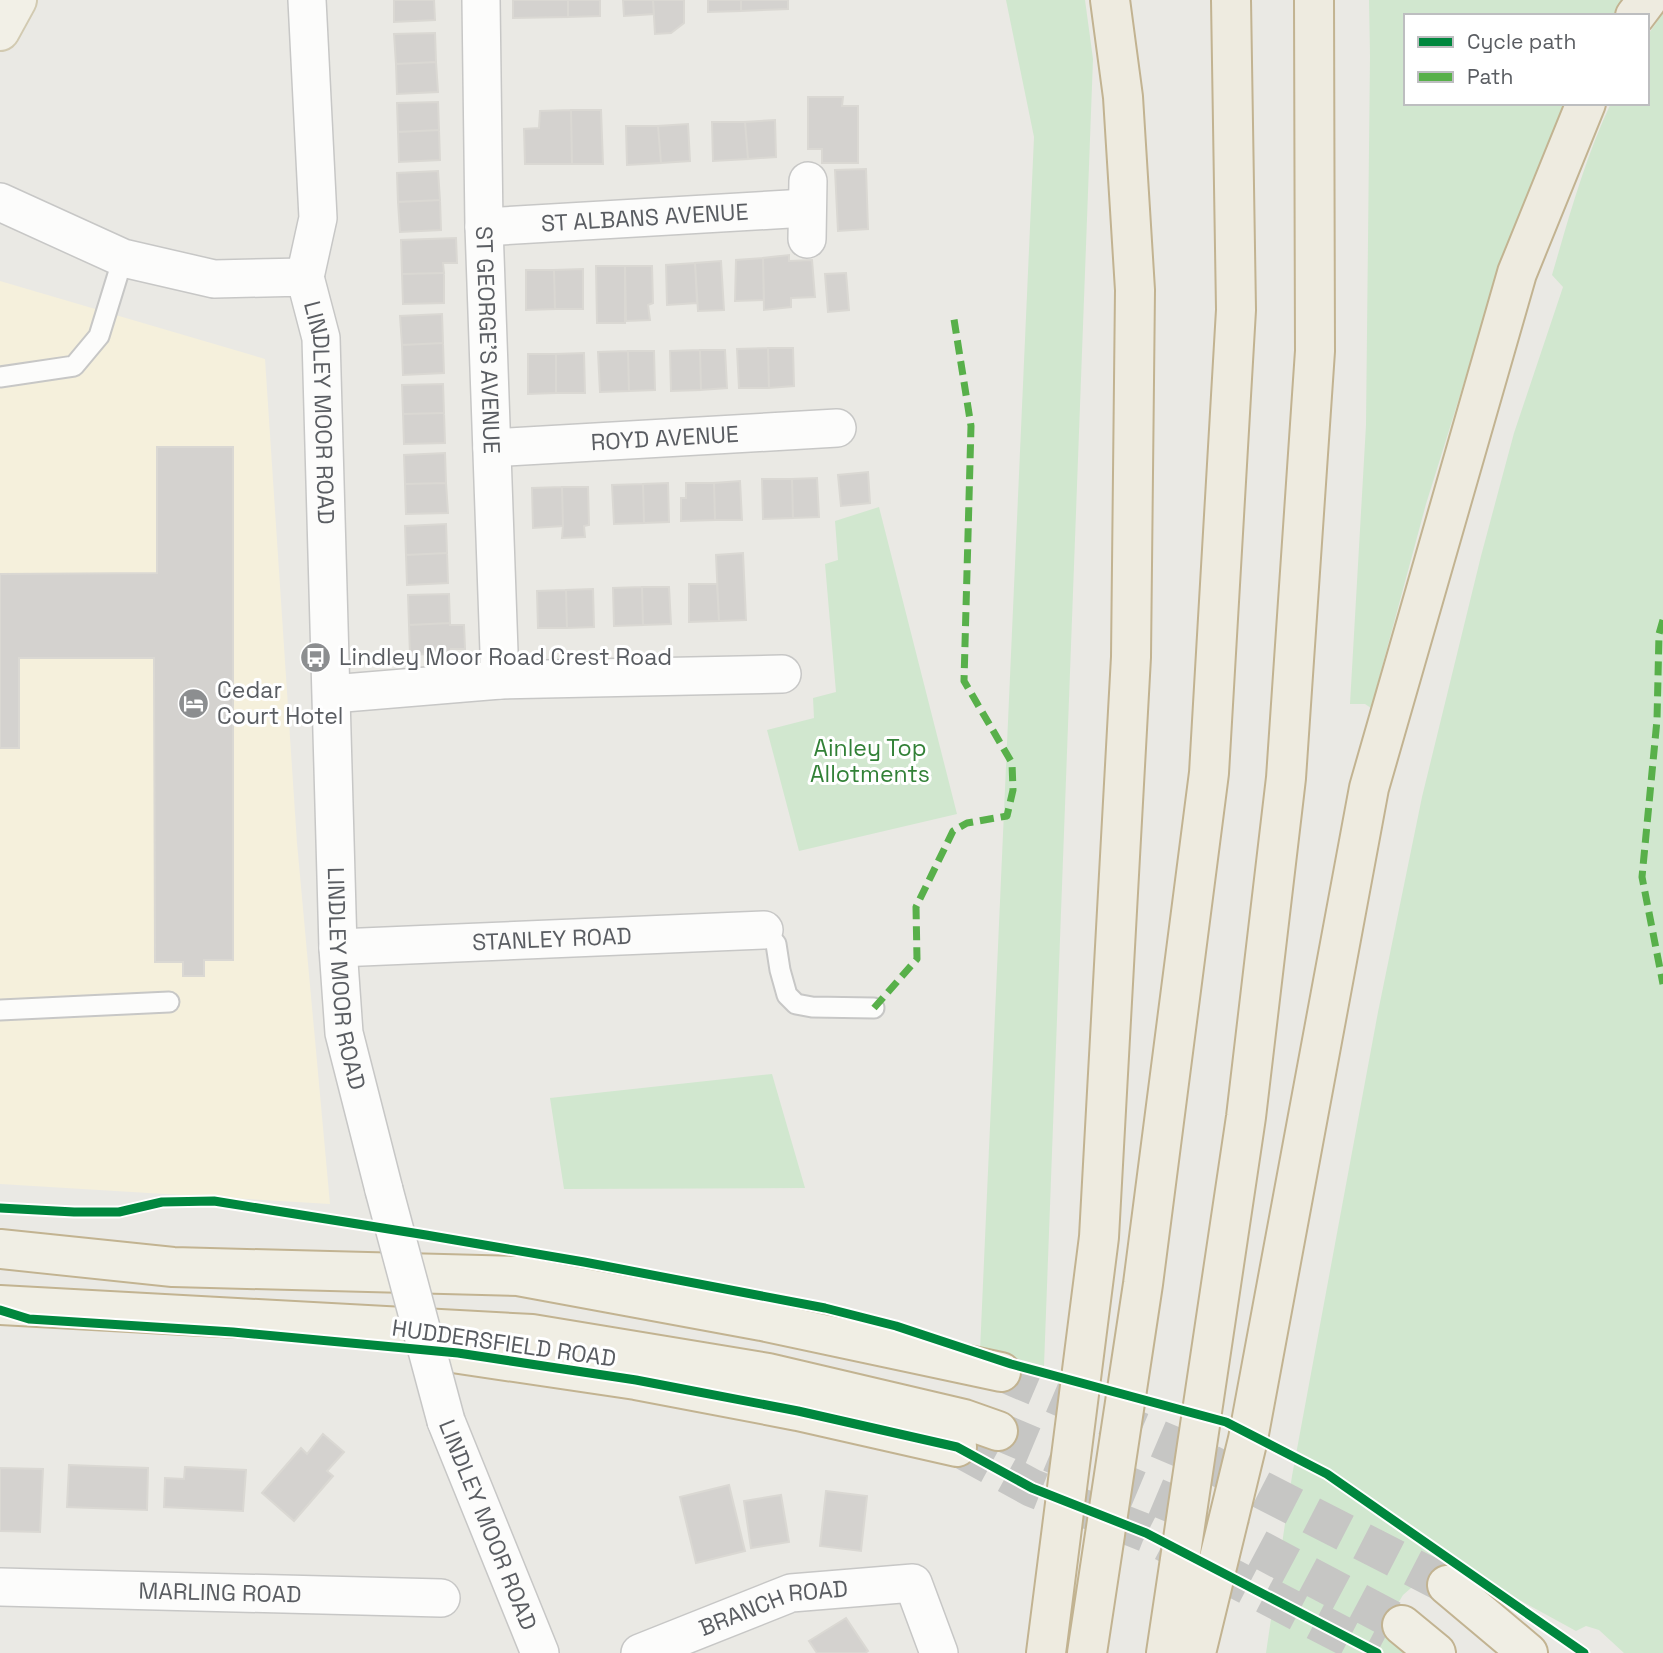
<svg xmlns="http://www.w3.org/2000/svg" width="1663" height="1653" viewBox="0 0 1663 1653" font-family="'Space Grotesk',sans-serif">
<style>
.commercial{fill:#f5f0dc}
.green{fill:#d1e7cf}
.building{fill:#d4d2cf;stroke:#dad8d3;stroke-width:2}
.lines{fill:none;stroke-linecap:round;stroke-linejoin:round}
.trunk-tunnel{stroke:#c6c6c4;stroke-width:38;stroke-dasharray:38 19;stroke-linecap:butt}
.service-casing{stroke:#c7c7c6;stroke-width:23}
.minor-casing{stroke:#c7c7c6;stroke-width:40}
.primary-casing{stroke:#d2cab1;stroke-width:42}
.trunk-casing{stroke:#c2b391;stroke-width:42}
.motorway-casing{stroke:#c2b391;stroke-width:42}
.service{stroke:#fcfcfb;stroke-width:19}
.minor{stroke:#fcfcfb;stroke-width:37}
.primary{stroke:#f2f0e7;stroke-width:38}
.trunk{stroke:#f0eee4;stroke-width:38}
.motorway{stroke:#eeebe0;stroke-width:38}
.minor-bridge-casing{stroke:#c7c7c6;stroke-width:40;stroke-linecap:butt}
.minor-bridge{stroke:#fcfcfb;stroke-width:37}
.quiet{stroke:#58b04a;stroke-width:7;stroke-dasharray:14 7;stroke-linecap:butt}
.cycleway-casing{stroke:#fff;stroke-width:13}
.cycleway{stroke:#00873e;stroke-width:9}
.labels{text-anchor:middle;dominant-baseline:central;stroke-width:6;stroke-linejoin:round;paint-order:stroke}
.street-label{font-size:23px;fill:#5a5d62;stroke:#fff}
.poi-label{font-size:23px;fill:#5a5d62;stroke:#fff;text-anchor:start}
.park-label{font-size:23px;fill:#328137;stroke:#fff}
</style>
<rect width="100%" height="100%" fill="#eae9e4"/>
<!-- commercial -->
<path class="commercial" d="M 0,281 L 265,359 L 297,843 L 330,1204 L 0,1184 Z"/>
<!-- green -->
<path class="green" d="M 1006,0 L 1085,0 L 1093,59 L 1044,1366 L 980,1351 L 1034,137 Z
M 1369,0 L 1623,0 L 1613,16 L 1406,16 L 1406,103 L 1566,103 L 1491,296 L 1426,504 L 1371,708 L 1365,704 L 1350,704 L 1366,425 L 1370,56 Z
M 1663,13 L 1663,1653 L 1624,1653 L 1599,1630 L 1586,1626 L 1576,1631 L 1505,1592 L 1452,1581 L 1424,1582 L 1411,1588 L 1403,1595 L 1397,1605 L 1395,1615 L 1395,1632 L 1404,1653 L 1266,1653 L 1292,1476 L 1378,1012 L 1422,797 L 1481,556 L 1514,433 L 1563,287 L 1552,275 C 1569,217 1585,158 1611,103 L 1647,103 L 1647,36 Z
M 879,507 L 957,814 L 799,851 L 767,730 L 814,718 L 813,698 L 836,692 L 825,564 L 838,560 L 835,521 Z
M 772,1074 L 805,1188 L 564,1189 L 550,1098 Z"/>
<!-- building -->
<path class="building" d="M 394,0 L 434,0 L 435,20 L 394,22 Z
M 513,0 L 568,0 L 568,17 L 513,18 Z
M 568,0 L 600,0 L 600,16 L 568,17 Z
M 623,0 L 653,0 L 654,14 L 624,16 Z
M 653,0 L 684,0 L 684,23 L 671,33 L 655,34 Z
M 708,0 L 741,0 L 741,11 L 708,12 Z
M 741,0 L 788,0 L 788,9 L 741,11 Z
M 435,33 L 436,62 L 396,64 L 394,34 Z
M 436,62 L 438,92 L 397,94 L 396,64 Z
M 808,97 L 843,97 L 842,106 L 858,106 L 858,163 L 822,163 L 822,149 L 808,149 Z
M 438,102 L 439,130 L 398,132 L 397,103 Z
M 571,110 L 572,164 L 525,164 L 524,129 L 539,128 L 540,111 Z
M 571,110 L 601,110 L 603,164 L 572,164 Z
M 775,120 L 776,157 L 748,159 L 745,122 Z
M 712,122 L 745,122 L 748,159 L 713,161 Z
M 688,124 L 690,161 L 661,163 L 658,126 Z
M 626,126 L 658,126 L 661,163 L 627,165 Z
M 439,130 L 440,160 L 399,162 L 398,132 Z
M 866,169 L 868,229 L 838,231 L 835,170 Z
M 438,171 L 440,200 L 398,202 L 397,173 Z
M 440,200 L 441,230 L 400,232 L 398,202 Z
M 456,238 L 457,263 L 443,263 L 444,273 L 402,274 L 401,240 Z
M 789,255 L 789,261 L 812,260 L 815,297 L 791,298 L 791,307 L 764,310 L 763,258 Z
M 763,258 L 764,300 L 735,301 L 736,260 Z
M 721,261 L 724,310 L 698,311 L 695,263 Z
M 695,263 L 697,303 L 667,305 L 666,265 Z
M 596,266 L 625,266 L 625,323 L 597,323 Z
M 625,266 L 652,266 L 653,303 L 648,305 L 650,320 L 626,321 Z
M 583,269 L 583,309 L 555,309 L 554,270 Z
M 526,270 L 554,270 L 555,309 L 526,310 Z
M 444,273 L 444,303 L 403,304 L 402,274 Z
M 846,273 L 849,310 L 828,312 L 825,274 Z
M 442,314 L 443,343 L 402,345 L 400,316 Z
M 443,343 L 444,373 L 403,375 L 402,345 Z
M 768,348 L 793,348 L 794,386 L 769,388 Z
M 768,348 L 769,388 L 739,388 L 737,349 Z
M 700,350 L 725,350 L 727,388 L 701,390 Z
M 700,350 L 701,390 L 671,391 L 670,351 Z
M 628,351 L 629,391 L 600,392 L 598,352 Z
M 628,351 L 654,351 L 655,390 L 629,391 Z
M 584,353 L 585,393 L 556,393 L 556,354 Z
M 528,354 L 556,354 L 556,393 L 528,394 Z
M 443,384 L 444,413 L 403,414 L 402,385 Z
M 444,413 L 445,443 L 404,444 L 403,414 Z
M 157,447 L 233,447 L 233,960 L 204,960 L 204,976 L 183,976 L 183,962 L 155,962 L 154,658 L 19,658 L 19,748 L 0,748 L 0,574 L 157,573 Z
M 445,453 L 446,483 L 405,484 L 404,455 Z
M 868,472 L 870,503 L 841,506 L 838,475 Z
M 817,478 L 819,517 L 793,518 L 792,479 Z
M 762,479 L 792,479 L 793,518 L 763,519 Z
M 740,481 L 742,520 L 715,520 L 714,483 Z
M 446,483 L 448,513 L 406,514 L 405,484 Z
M 668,483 L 669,522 L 644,523 L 643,484 Z
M 686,483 L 714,483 L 715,520 L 681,521 L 681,498 L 686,498 Z
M 643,484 L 644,523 L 614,524 L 612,485 Z
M 562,487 L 563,526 L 533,528 L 532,488 Z
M 562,487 L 588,487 L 589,525 L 584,526 L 585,537 L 562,538 L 563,526 Z
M 446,524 L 447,553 L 406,555 L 405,526 Z
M 447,553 L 448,583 L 407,585 L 406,555 Z
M 743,553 L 746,620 L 719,621 L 716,555 Z
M 689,584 L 717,584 L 719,621 L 689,622 Z
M 642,587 L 669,587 L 671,624 L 643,625 Z
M 642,587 L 643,625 L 614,626 L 613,588 Z
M 593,589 L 594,627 L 567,628 L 566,590 Z
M 566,590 L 567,628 L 538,628 L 537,591 Z
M 449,594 L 450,623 L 409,625 L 408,595 Z
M 450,623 L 450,625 L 464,625 L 465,649 L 451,649 L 451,653 L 410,655 L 409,625 Z
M 323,1434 L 344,1452 L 327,1471 L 333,1476 L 294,1521 L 262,1493 L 301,1448 L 307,1454 Z
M 69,1465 L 148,1468 L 147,1510 L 67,1507 Z
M 185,1467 L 246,1470 L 243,1511 L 164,1507 L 165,1478 L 184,1479 Z
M 0,1468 L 43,1469 L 40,1532 L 0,1531 Z
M 729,1485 L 745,1551 L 696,1563 L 680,1497 Z
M 826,1491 L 867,1496 L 861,1551 L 820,1546 Z
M 781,1495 L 789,1542 L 751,1548 L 744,1501 Z
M 846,1618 L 868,1651 L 865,1653 L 817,1653 L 809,1641 Z"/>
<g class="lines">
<!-- trunk-tunnel -->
<path class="trunk-tunnel" d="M 1001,1372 L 1182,1449 L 1447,1585
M 998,1431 L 1182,1508 L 1402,1625
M 957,1447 L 1032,1488 L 1146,1533 L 1377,1653"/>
<defs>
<path id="service" d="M 0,377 L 74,366 L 99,336 L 123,258
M 764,930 L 776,944 L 780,970 L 787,995 L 796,1004 L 812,1007 L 874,1008
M 0,1010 L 169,1002"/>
<g id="minor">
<path id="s1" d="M 481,0 L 484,227 L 500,680"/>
<path id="s2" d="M 0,202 L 123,258 L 214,279 L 305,277 L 321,338 L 338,948 L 344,1033 L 384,1190"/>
<path id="s3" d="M 484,227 L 806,208"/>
<path d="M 807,239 L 808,181"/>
<path d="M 305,277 L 318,218 L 307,0"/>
<path id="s4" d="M 492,448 L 837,428"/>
<path d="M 332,694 L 500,680 L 782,674"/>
<path id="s5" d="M 338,948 L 764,930"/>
<path id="s6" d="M 446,1421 L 540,1653"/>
<path id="s7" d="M 0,1587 L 441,1598"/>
<path id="s8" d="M 640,1653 L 791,1593 L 913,1583 L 939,1653"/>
</g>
<path id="primary" d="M 0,31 L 17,0"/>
<path id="trunk" d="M 0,1249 L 173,1267 L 518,1276 L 762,1321 L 1001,1372
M 0,1305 L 532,1334 L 768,1373 L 964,1419 L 998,1431
M 446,1352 L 636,1380 L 798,1411 L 957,1447
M 1447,1585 L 1528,1653
M 1402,1625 L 1436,1653"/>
<path id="motorway" d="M 1635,16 L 1647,0
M 1046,1653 L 1099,1237 L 1131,657 L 1135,290 L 1123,97 L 1110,0
M 1087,1653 L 1143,1284 L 1209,773 L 1236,310 L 1231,0
M 1166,1653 L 1246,1117 L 1286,778 L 1315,351 L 1314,0
M 1196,1653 L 1248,1439 L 1369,788 L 1517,273 L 1586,103"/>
</defs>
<!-- service casing -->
<use href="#service" class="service-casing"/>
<!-- minor casing -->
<use href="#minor" class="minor-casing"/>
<!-- primary casing -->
<use href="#primary" class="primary-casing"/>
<!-- trunk casing -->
<use href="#trunk" class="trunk-casing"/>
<!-- motorway casing -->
<use href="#motorway" class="motorway-casing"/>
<!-- service -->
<use href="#service" class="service"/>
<!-- minor -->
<use href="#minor" class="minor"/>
<!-- primary -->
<use href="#primary" class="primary"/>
<!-- trunk -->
<use href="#trunk" class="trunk"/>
<!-- motorway -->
<use href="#motorway" class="motorway"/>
<defs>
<path id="minor-bridge" d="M 384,1190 L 446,1421"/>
</defs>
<!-- minor-bridge casing -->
<use href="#minor-bridge" class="minor-bridge-casing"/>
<!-- minor-bridge -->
<use href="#minor-bridge" class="minor-bridge"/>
<!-- quiet -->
<path class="quiet" d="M 1663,620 L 1659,634 L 1657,720 L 1642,877 L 1663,984
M 874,1008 L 917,959 L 916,907 L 953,831 L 967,823 L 1007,816 L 1013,790 L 1012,763 L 964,681 L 971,426 L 953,313"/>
<defs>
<path id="cycleway" d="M 0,1208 L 74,1212 L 119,1212 L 162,1202 L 214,1201 L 426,1235 L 584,1262 L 825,1308 L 896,1326 L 1011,1364 L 1226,1422 L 1327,1474 L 1584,1653
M 0,1310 L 29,1319 L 233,1332 L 458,1353 L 636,1380 L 798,1411 L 957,1447 L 1032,1488 L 1146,1533 L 1377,1653"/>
</defs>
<!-- cycleway casing -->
<use href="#cycleway" class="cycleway-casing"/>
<!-- cycleway -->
<use href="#cycleway" class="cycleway"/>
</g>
<!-- icons -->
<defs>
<symbol id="bus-disc" viewBox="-11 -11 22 22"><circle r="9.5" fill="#8c8e90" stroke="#fff"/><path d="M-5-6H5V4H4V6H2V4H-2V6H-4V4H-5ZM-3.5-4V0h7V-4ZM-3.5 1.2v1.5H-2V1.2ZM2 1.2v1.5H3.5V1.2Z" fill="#fff"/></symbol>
<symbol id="hotel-disc" viewBox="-11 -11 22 22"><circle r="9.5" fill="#8c8e90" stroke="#fff"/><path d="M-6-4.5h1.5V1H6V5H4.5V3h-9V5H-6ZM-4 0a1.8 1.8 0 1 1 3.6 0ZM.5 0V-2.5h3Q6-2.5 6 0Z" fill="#fff"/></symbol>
</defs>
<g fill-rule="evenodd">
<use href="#bus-disc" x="298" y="640" width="35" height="35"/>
<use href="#hotel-disc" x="176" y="686" width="35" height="35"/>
</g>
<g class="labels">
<!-- street labels -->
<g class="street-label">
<text stroke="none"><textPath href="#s3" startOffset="161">ST ALBANS AVENUE</textPath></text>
<text stroke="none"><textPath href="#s1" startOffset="340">ST GEORGE'S AVENUE</textPath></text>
<text stroke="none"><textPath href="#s2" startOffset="457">LINDLEY MOOR ROAD</textPath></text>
<text stroke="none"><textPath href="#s4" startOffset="173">ROYD AVENUE</textPath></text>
<text stroke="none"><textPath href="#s5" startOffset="214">STANLEY ROAD</textPath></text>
<text stroke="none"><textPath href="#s2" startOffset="1024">LINDLEY MOOR ROAD</textPath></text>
<text transform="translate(504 1343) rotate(8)">HUDDERSFIELD ROAD</text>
<text stroke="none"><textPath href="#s6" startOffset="112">LINDLEY MOOR ROAD</textPath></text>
<text stroke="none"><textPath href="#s7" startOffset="220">MARLING ROAD</textPath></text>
<text stroke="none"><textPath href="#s8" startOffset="142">BRANCH ROAD</textPath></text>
</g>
<!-- poi labels -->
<g class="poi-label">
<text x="339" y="657">Lindley Moor Road Crest Road</text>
<text x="217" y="690">Cedar<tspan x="217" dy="26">Court Hotel</tspan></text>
</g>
<!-- park labels -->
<g class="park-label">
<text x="870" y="748">Ainley Top<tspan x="870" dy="26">Allotments</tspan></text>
</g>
</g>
<!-- legend -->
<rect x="1404" y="14" width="245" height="91" fill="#ffffff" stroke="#bdbec0" stroke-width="2"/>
<rect x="1418" y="37" width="35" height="10" fill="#00873e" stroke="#bdbec0" stroke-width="2"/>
<text x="1467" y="49" font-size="21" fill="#5a5d62">Cycle path</text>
<rect x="1418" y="72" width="35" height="10" fill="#58b04a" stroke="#bdbec0" stroke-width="2"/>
<text x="1467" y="84" font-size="21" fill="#5a5d62">Path</text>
</svg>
